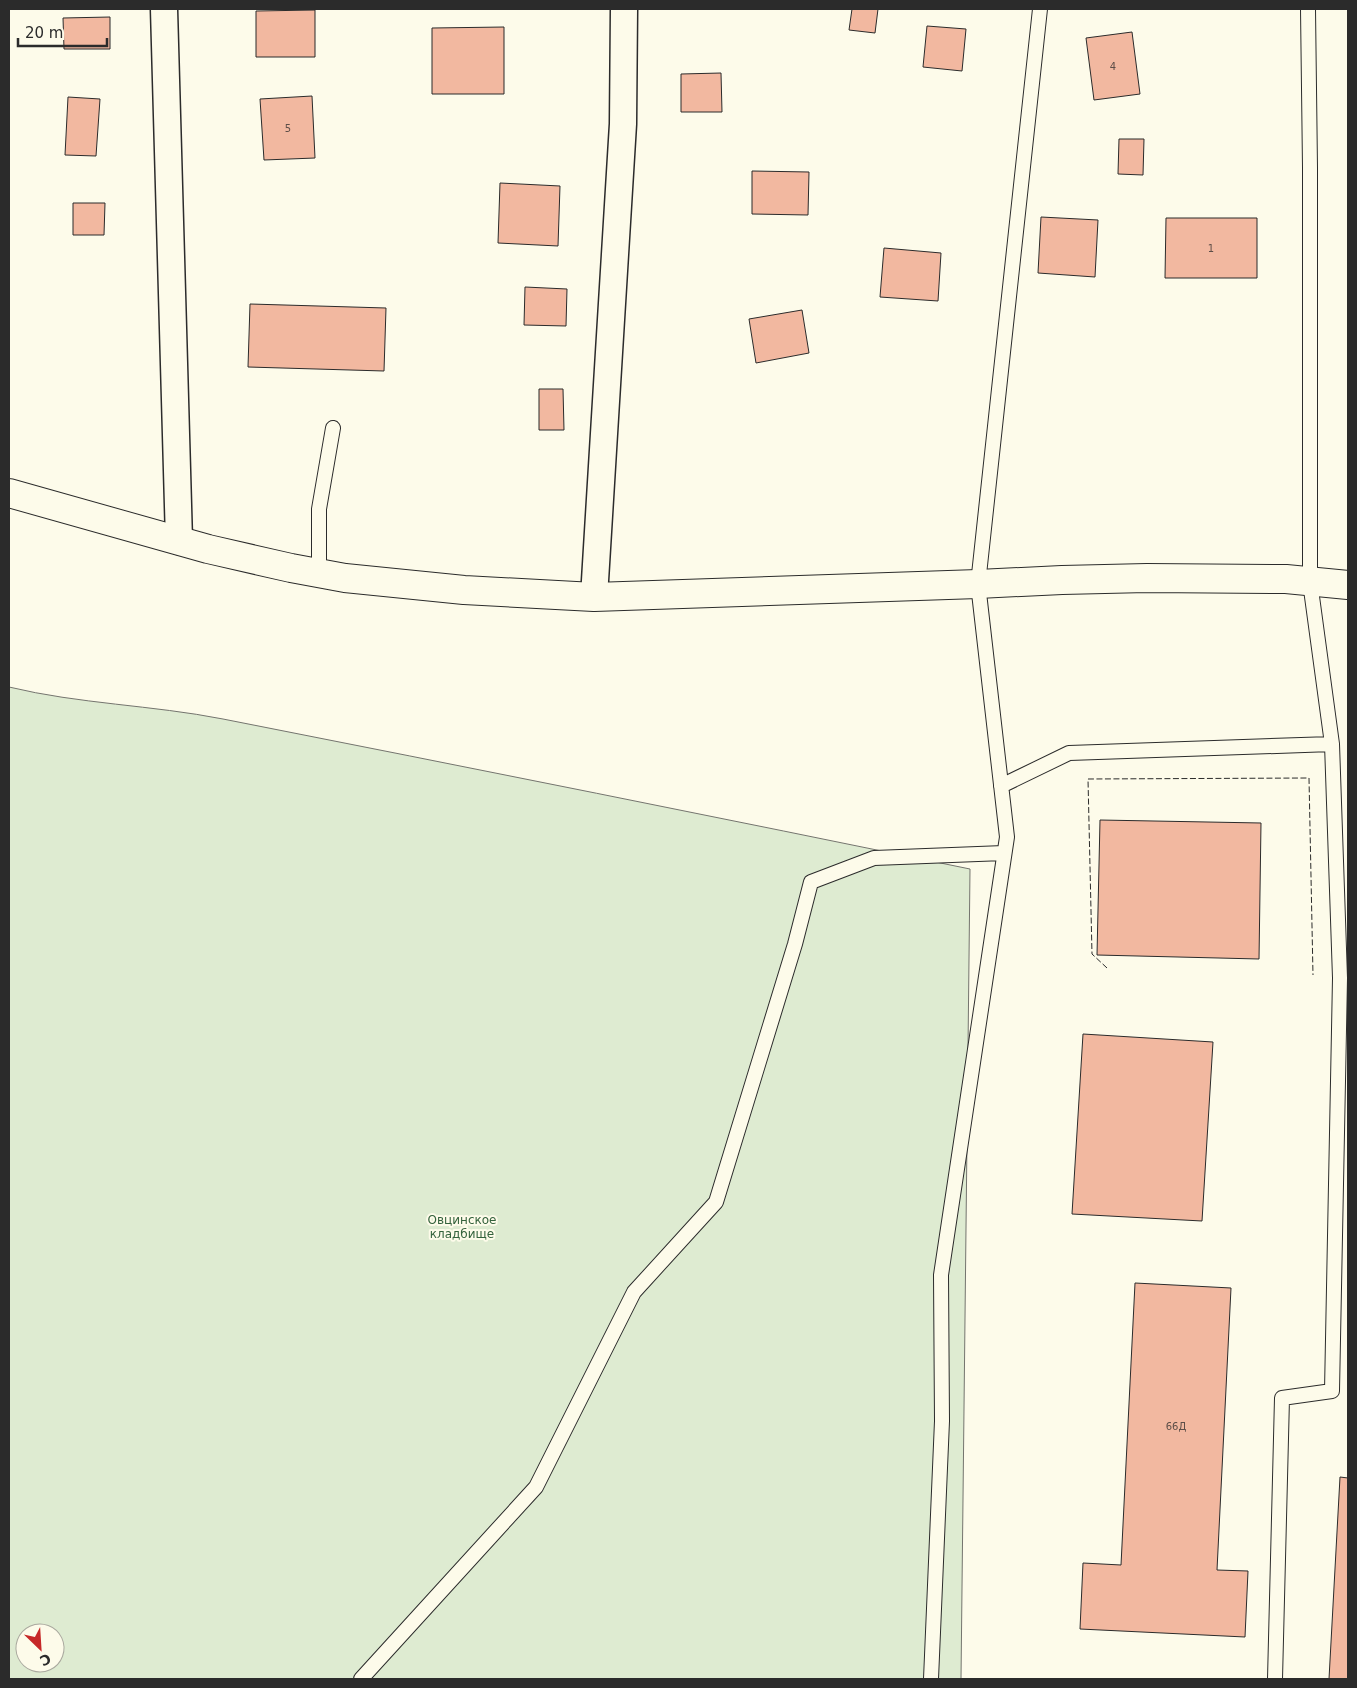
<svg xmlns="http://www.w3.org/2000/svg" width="1357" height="1688" viewBox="0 0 1357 1688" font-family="'DejaVu Sans',sans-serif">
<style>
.green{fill:#deebd1;stroke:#74746e;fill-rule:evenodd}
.building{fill:#f2b8a0;stroke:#2b2b2b}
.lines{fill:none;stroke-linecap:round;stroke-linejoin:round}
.service-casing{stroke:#2b2b2b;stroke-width:16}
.minor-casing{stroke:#2b2b2b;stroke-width:29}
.secondary-casing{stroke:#2b2b2b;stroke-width:30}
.service{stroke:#fdfbea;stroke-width:14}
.minor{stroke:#fdfbea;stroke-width:26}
.secondary{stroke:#fdfbea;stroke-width:28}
.fence{stroke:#2b2b2b;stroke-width:1;stroke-dasharray:6 2.5;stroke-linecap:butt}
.labels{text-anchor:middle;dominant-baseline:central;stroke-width:4;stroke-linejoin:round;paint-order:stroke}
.number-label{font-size:10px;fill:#5d4e48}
.park-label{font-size:12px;fill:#34623c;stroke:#fdfbea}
</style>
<rect width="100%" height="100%" fill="#fdfbea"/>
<!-- green -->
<path class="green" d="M 9,687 C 79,704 152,705 223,719 C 472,768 721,818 970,869 L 961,1679 L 9,1679 ZM 25,1633 L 55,1633 L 55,1663 L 25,1663 Z"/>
<!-- building -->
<path class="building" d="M 852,9 L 878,9 L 875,33 L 849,30 Z
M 315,10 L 315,57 L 256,57 L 256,11 Z
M 110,17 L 110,49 L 64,49 L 63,18 Z
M 927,26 L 966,29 L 962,71 L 923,67 Z
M 504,27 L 504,94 L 432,94 L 432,28 Z
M 1132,32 L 1140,94 L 1094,100 L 1086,38 Z
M 721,73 L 722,112 L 681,112 L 681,74 Z
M 312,96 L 315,158 L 264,160 L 260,99 Z
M 68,97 L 100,99 L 96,156 L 65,155 Z
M 1119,139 L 1144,139 L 1143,175 L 1118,174 Z
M 752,171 L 809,172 L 808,215 L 752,214 Z
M 500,183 L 560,186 L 558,246 L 498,243 Z
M 73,203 L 105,203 L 104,235 L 73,235 Z
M 1041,217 L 1098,220 L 1095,277 L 1038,273 Z
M 1166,218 L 1257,218 L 1257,278 L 1165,278 Z
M 884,248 L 941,253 L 938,301 L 880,297 Z
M 525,287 L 567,289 L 566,326 L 524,325 Z
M 250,304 L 386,308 L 384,371 L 248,367 Z
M 802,310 L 809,353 L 756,363 L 749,319 Z
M 539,389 L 563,389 L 564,430 L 539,430 Z
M 1100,820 L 1261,823 L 1259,959 L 1097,955 Z
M 1083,1034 L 1213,1042 L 1202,1221 L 1072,1214 Z
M 1135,1283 L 1231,1288 L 1217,1570 L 1248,1571 L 1245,1637 L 1080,1629 L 1083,1563 L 1121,1565 Z
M 1340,1477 L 1348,1478 L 1348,1679 L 1329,1679 Z"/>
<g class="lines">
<defs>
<path id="service" d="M 319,573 L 319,509 L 333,428
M 1001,786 L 1069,753 L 1332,744
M 361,1679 L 536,1487 L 634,1292 L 716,1202 L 795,944 L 811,882 L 874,858 L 1004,853
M 931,1679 L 942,1421 L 941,1275 L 1007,837 L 978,584 L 1040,9
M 1275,1679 L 1282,1398 L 1332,1391 L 1340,978 L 1332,744 L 1310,582 L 1310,168 L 1308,9"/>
<path id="minor" d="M 164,9 L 179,541
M 594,597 L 623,124 L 624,9"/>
<path id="secondary" d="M 9,493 L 208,549 L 291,568 L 345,578 L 464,590 L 594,597 L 978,584 L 1062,580 L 1147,578 L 1286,579 L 1348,585"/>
</defs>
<!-- service casing -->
<use href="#service" class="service-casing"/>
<!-- minor casing -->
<use href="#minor" class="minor-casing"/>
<!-- secondary casing -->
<use href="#secondary" class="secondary-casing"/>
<!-- service -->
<use href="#service" class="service"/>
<!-- minor -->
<use href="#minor" class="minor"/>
<!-- secondary -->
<use href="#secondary" class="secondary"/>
<!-- fence -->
<path class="fence" d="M 1107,968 L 1092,954 L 1088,779 L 1309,778 L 1313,975"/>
</g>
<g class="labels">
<!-- number labels -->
<g class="number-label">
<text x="1113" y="66">4</text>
<text x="288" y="128">5</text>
<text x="1211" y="248">1</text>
<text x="1176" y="1426">66Д</text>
</g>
<!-- park labels -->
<g class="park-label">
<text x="462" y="1220">Овцинское<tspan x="462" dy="14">кладбище</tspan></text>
</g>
</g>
<!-- border -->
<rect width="1357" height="1688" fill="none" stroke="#2b2b2b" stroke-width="20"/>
<!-- north arrow -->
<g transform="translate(40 1648) rotate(155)"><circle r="24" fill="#fdfbea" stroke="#a9a89e"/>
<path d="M0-4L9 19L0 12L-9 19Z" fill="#c62828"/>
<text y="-8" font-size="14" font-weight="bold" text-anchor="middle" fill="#2b2b2b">С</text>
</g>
<!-- scale -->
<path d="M18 38v8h89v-8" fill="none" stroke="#2b2b2b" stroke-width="2.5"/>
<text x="25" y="38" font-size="15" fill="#2b2b2b" stroke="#fdfbea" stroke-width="4" paint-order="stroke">20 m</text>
</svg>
